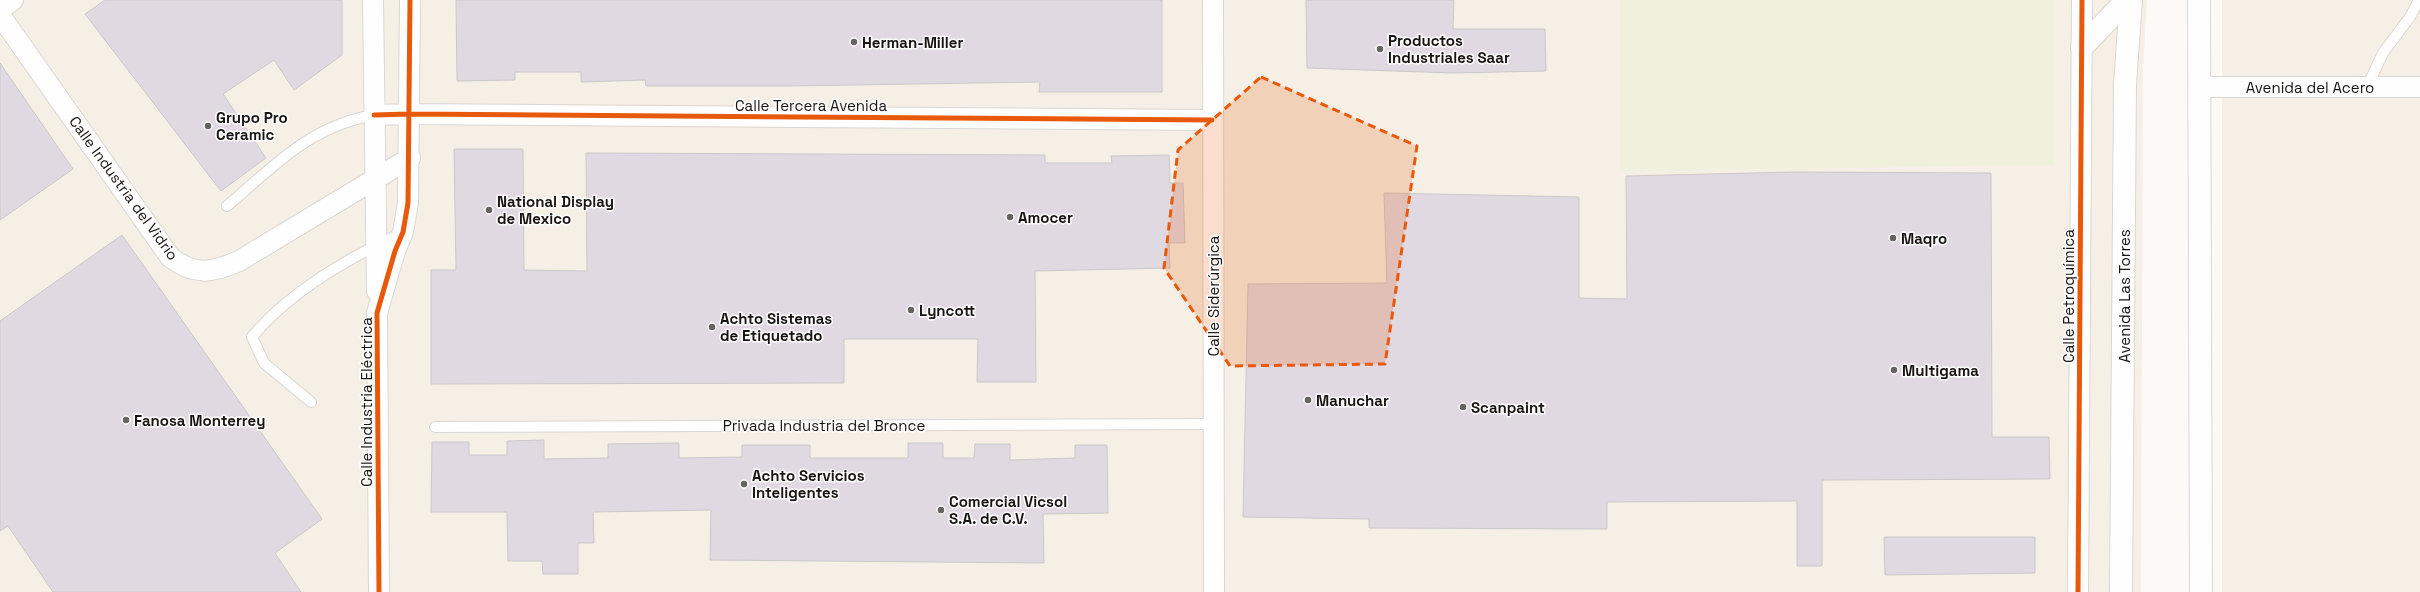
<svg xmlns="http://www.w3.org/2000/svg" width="2420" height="592" viewBox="0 0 2420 592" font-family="'Space Grotesk',sans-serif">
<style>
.built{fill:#f6efe5}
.green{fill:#eff1dd}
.building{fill:#e1d9e1;stroke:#cac8c8}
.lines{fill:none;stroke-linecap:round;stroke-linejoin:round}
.service-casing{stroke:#d9d7d4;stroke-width:12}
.minor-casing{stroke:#d9d7d4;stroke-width:22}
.secondary-casing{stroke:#d9d7d4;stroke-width:24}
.service{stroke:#fffefe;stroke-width:10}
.minor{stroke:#fffefe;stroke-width:20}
.secondary{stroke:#fffefe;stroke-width:22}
.cycleway-casing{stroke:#fff;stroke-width:8}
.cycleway{stroke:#e8590c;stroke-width:5}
.marked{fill:#e8590c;fill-opacity:0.2;stroke:#e8590c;stroke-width:3;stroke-dasharray:8 5;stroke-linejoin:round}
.poi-dot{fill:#666460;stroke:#fff;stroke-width:1.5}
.labels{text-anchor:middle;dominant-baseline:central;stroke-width:3;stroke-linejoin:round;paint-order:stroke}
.poi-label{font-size:15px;font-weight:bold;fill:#161310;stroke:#fff;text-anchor:start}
.street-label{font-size:15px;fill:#161310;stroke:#fff}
</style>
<rect width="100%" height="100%" fill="#fcf9f6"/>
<!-- built -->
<path class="built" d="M 0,0 L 2147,0 L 2143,66 L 2141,592 L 0,592 Z
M 2222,0 L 2420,0 L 2420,592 L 2222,592 Z"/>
<!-- green -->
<path class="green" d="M 1620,0 L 2054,0 L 2054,165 L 1620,171 Z"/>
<!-- building -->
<path class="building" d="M 105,0 L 342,0 L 342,55 L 294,90 L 274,60 L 223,94 L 266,158 L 221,191 L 85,14 Z
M 456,0 L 1162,0 L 1162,92 L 1039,92 L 1040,82 L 791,86 L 646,86 L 645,80 L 581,82 L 581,72 L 515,72 L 515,80 L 457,81 Z
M 1306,0 L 1454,0 L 1453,29 L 1545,29 L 1546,71 L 1453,73 L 1307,68 Z
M 0,63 L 73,169 L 0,220 Z
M 454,149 L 523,149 L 524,270 L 587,271 L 586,153 L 1045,155 L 1045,163 L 1112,163 L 1111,156 L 1169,155 L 1170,183 L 1183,183 L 1185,243 L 1169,243 L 1170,268 L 1035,271 L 1036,382 L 977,382 L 978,339 L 844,339 L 844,383 L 431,384 L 431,270 L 456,270 Z
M 1795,172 L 1991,173 L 1992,437 L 2049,437 L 2050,479 L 1822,480 L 1822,566 L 1797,566 L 1797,501 L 1607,502 L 1607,529 L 1369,528 L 1369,519 L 1243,517 L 1248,284 L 1387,283 L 1384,193 L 1579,197 L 1579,298 L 1627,299 L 1626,176 Z
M 122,235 L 322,519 L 275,553 L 301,592 L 53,592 L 8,526 L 0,531 L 0,321 Z
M 544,440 L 544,459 L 608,458 L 608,444 L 679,443 L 679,458 L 742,457 L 742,445 L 810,445 L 810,458 L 908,458 L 908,443 L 943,443 L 943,458 L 974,458 L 975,444 L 1010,444 L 1010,460 L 1075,458 L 1075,445 L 1107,445 L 1108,513 L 1043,514 L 1044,563 L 710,560 L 711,510 L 593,512 L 594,543 L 578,543 L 578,574 L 543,574 L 542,561 L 508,561 L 507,512 L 431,512 L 432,442 L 469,442 L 469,455 L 507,455 L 507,441 Z
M 1884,537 L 2035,537 L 2035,573 L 1885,575 Z"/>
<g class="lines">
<defs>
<path id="service" d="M 2367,87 L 2383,53 L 2410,17 L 2419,0
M 227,206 C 274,166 310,126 374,115
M 311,402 L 264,363 L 252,337 C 290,291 348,258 402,233
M 435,427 L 1213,424"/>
<path id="minor" d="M 373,0 L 377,291
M 1213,0 L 1214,592
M 0,9 L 13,0
M 0,15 L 170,257 C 194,276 212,273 239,261 L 410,158
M 2199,87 L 2420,87
M 374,115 L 410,114 L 1212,120
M 379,592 L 377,313 L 395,251 L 403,232 L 408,203 L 410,0
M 2078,592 L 2082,0"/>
<path id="secondary" d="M 2199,0 L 2201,592
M 2082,47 L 2127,0
M 2121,592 L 2125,84 L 2131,0"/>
</defs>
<!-- service casing -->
<use href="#service" class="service-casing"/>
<!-- minor casing -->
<use href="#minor" class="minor-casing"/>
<!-- secondary casing -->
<use href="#secondary" class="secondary-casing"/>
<!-- service -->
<use href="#service" class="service"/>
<!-- minor -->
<use href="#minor" class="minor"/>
<!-- secondary -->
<use href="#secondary" class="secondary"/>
<defs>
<path id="cycleway" d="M 374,115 L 410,114 L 1212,120
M 379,592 L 377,313 L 395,251 L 403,232 L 408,203 L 410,0
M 2078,592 L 2082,0"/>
</defs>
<!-- cycleway casing -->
<use href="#cycleway" class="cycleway-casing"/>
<!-- cycleway -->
<use href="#cycleway" class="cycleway"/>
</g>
<!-- marked area -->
<path class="marked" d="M 1261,77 L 1417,146 L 1385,364 L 1230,366 L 1164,268 L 1178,150 Z"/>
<!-- markers -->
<g class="poi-dot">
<circle cx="854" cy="42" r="4"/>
<circle cx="1380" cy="49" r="4"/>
<circle cx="208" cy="126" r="4"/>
<circle cx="489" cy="210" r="4"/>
<circle cx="1010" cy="217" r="4"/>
<circle cx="1893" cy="238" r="4"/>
<circle cx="911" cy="310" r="4"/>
<circle cx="712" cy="327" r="4"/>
<circle cx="1894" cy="370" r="4"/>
<circle cx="1308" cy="400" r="4"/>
<circle cx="1463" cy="407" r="4"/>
<circle cx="126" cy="420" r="4"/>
<circle cx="744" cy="484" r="4"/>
<circle cx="941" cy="510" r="4"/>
</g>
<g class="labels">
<!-- poi labels -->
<g class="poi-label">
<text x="1388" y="40">Productos<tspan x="1388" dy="17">Industriales Saar</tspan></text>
<text x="862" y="42">Herman-Miller</text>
<text x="216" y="117">Grupo Pro<tspan x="216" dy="17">Ceramic</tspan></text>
<text x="497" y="201">National Display<tspan x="497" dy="17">de Mexico</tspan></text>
<text x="1018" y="217">Amocer</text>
<text x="1901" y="238">Maqro</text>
<text x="919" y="310">Lyncott</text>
<text x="720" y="318">Achto Sistemas<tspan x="720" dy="17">de Etiquetado</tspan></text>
<text x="1902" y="370">Multigama</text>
<text x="1316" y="400">Manuchar</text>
<text x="1471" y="407">Scanpaint</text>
<text x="134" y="420">Fanosa Monterrey</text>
<text x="752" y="475">Achto Servicios<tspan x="752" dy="17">Inteligentes</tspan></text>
<text x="949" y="501">Comercial Vicsol<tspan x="949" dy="17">S.A. de C.V.</tspan></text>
</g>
<!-- street labels -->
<g class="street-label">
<text x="2310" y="87">Avenida del Acero</text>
<text x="811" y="105">Calle Tercera Avenida</text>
<text transform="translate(124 188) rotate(54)">Calle Industria del Vidrio</text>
<text transform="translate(1213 296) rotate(-90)">Calle Siderúrgica</text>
<text transform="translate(2068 296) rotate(-90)">Calle Petroquímica</text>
<text transform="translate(2124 296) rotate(-90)">Avenida Las Torres</text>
<text transform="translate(366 402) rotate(-90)">Calle Industria Eléctrica</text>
<text x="824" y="425">Privada Industria del Bronce</text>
</g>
</g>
</svg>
